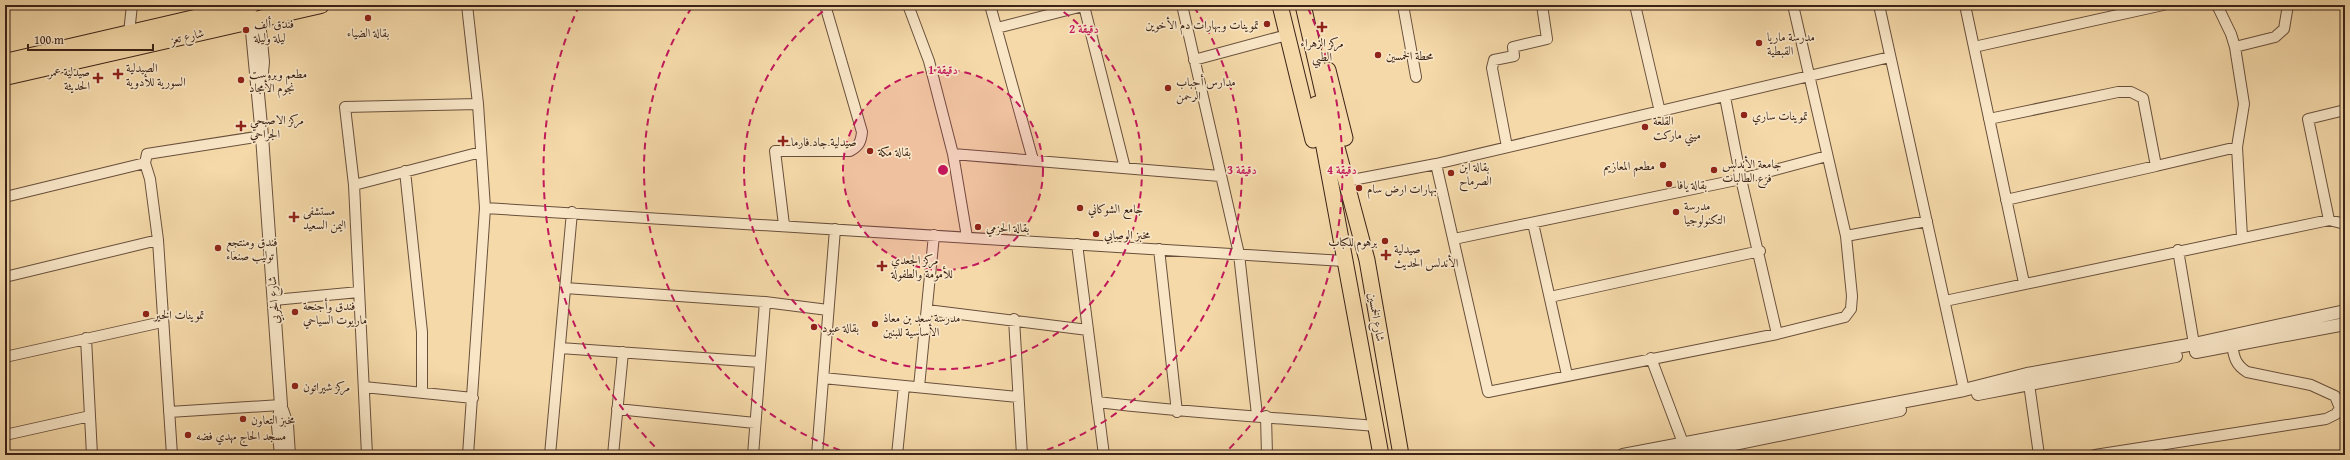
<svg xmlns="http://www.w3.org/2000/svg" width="2350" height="460" viewBox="0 0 2350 460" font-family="'Gentium Book Plus',Amiri,serif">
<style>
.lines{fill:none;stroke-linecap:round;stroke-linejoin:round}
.minor-casing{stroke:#69503c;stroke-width:12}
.tertiary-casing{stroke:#69503c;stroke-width:14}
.primary-casing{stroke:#3a2217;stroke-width:17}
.trunk-casing{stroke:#3a2217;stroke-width:18}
.minor{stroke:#f8e6c7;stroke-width:10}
.tertiary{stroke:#f8e6c7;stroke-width:12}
.primary{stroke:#f5d9a9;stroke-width:15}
.trunk{stroke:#f5d9a9;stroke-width:16}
.ring{fill:none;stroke:#c2185b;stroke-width:2;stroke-dasharray:7 5}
.poi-dot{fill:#8f2418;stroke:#f8e6c7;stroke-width:1.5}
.labels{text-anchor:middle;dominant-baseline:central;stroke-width:3.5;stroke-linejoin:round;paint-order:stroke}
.poi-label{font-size:12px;fill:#3a2217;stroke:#f8e6c7;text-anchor:start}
.street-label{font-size:12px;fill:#3a2217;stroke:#f8e6c7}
.centre{fill:#c2185b;stroke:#f8e6c7;stroke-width:2}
.ring-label{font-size:12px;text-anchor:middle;font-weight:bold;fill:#c2185b;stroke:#f8e6c7;stroke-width:3.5;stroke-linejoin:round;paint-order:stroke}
</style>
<rect width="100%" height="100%" fill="#f5d9a9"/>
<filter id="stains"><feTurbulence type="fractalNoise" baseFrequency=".005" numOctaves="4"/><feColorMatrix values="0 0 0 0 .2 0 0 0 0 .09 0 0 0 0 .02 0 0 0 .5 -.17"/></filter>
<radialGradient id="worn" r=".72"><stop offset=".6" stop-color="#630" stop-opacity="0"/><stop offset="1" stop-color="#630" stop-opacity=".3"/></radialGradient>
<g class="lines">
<defs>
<path id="minor" d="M 467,5 L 478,104 L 485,208 L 468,455
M 908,5 L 929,61 L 953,154 L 967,237
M 990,5 L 1033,160
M 1182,5 L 1239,254 L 1257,415
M 1403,5 L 1416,77
M 1635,5 L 1660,112
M 1879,5 L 1964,390
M 1965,5 L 2024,283
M 2217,5 L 2231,34 L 2235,47 L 2244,104 L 2237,147 L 2242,237
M 1084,6 L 1125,168
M 997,28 L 1087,5
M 129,33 L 132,5
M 1974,47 L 2163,5
M 2235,47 L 2275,37 L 2284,29 L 2288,5
M 1194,60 L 1287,35
M 1725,97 L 1741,179 L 1777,334
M 1989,119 L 2118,92 L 2131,92 L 2143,98 L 2156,166 L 2006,200
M 1507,147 L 1492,68 L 1494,60 L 1514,56 L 1513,47 L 1547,39 L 1542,5
M 953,154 L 1220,176
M 145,163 L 147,154 L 262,136
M 1436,164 L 1488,392 L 1777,334 L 1845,317 L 1851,309 L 1852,296 L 1846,236 L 1793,5
M 2156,166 L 2237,147
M 405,171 L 422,332 L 422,393
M 1347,181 L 1436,164 L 1890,57
M 354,185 L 481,152
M 5,197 L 145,163 L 150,179 L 158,240 L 172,455
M 485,208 L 1344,261
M 2329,220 L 2345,224
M 1533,223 L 1567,375
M 784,225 L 775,151 L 850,151 C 859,146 861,142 862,132 L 825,5
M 1846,236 L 1927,221
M 1454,239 L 1741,179 L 1827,156
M 1077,244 L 1104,455
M 1159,249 L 1177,412
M 2178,250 L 2194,344
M 5,277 L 158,240
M 565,288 L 765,302 L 828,310
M 1550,297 L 1760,251
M 274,300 L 359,292
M 1945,301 L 2329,220 L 2308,119 L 2345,110
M 927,310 L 1088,330
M 1014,319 L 1022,455
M 86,338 L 92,455
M 560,348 L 760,362
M 5,357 L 162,322
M 1651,358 L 1683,443
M 823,378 L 1018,397
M 2029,384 L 2039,455
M 364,387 L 473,398
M 919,387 L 934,235
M 1097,402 C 1190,413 1283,418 1375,426
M 617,409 L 755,423
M 169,412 L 281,405
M 1266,416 L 1267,455
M 5,435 L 90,416
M 367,455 L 354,185 L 345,107 L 478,104
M 550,455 L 572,212
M 613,455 L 623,352
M 753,455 L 765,302
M 817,455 L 835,229
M 897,455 L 904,386
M 2095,455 L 2326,419 L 2336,414 L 2340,408 L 2335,396 L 2311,385 L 2247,372 C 2236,365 2234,358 2232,345"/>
<path id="tertiary" d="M 259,20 L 263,62 L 261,83
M 251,21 L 262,136 L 281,405 L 278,426 L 281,455
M 2196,352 L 2345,324
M 1978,394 L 2176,356
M 282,410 L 287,425 L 289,455
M 1623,455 L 1964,390 L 2027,374 L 2194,344 L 2345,311
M 1681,455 L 1900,410"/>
<path id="primary" d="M 1280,5 L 1313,140
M 1303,5 L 1327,110 L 1367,260 L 1401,455
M 1328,70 L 1345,138
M 1316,104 L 1381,455"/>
<path id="trunk" d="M 5,62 L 251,5
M 5,77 L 321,5"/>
</defs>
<!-- minor casing -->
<use href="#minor" class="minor-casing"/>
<!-- tertiary casing -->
<use href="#tertiary" class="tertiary-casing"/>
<!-- primary casing -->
<use href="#primary" class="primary-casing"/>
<!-- trunk casing -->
<use href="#trunk" class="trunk-casing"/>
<!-- minor -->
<use href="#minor" class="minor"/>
<!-- tertiary -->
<use href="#tertiary" class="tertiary"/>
<!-- primary -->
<use href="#primary" class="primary"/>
<!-- trunk -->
<use href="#trunk" class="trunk"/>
</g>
<!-- distance rings -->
<circle cx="943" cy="170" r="100" fill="#c2185b" fill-opacity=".12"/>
<g class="ring">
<circle cx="943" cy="170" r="100"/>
<path d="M1054 5A199 199 0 1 1 832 5"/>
<path d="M851 454A299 299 0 0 1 692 7M1194 7A299 299 0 0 1 1035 454"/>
<path d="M663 455A399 399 0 0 1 578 8M1308 8A399 399 0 0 1 1223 455"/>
</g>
<!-- markers -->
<g class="poi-dot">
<circle cx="368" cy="18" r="4"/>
<circle cx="1267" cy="24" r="4"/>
<path d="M1320 21h4v4h4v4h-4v4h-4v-4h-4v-4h4z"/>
<circle cx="246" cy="30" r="4"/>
<circle cx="1759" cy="43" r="4"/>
<circle cx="1378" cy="55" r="4"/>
<path d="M116 68h4v4h4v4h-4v4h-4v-4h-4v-4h4z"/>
<path d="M96 72h4v4h4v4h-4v4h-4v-4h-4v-4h4z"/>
<circle cx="241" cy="80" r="4"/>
<circle cx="1168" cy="88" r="4"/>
<circle cx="1744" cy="115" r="4"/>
<path d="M239 120h4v4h4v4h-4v4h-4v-4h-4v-4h4z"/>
<circle cx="1645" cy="127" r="4"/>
<path d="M781 135h4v4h4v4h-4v4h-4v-4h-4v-4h4z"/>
<circle cx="870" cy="151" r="4"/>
<circle cx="1663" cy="165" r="4"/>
<circle cx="1714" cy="170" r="4"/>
<circle cx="1451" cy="173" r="4"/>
<circle cx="1669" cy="184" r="4"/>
<circle cx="1359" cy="188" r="4"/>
<circle cx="1080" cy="208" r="4"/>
<circle cx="1676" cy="212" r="4"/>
<path d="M292 211h4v4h4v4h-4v4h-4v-4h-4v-4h4z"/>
<circle cx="978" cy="227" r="4"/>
<circle cx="1096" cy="234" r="4"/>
<circle cx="1385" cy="241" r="4"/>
<circle cx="218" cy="248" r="4"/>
<path d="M1384 249h4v4h4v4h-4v4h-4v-4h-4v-4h4z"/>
<path d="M880 260h4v4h4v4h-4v4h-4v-4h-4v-4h4z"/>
<circle cx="295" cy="312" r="4"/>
<circle cx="146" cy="314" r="4"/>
<circle cx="875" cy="324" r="4"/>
<circle cx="814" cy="327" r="4"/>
<circle cx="295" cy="386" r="4"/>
<circle cx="243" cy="419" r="4"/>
<circle cx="188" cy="435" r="4"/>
</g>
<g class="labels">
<!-- poi labels -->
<g class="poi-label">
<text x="254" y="23">فندق ألف<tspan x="254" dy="14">ليلة وليلة</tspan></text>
<text x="1259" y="24" text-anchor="end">تموينات وبهارات دم الأخوين</text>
<text x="368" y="32" text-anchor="middle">بقالة الضياء</text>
<text x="1767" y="36">مدرسة ماريا<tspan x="1767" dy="14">القبطية</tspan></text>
<text x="1322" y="42" text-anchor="middle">مركز الزهراء<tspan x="1322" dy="14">الطبي</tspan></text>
<text x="1386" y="55">محطة الخمسين</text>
<text x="126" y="67">الصيدلية<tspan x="126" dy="14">السورية للأدوية</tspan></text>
<text x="90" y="71" text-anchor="end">صيدلية عمر<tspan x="90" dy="14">الحديثة</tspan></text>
<text x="249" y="73">مطعم وبروست<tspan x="249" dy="14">نجوم الأمجاد</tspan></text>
<text x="1176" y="81">مدارس أحباب<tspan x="1176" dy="14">الرحمن</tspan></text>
<text x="1752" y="115">تموينات ساري</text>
<text x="250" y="119">مركز الاصبحي<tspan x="250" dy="14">الجراحي</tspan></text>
<text x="1653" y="120">القلعة<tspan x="1653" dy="14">ميني ماركت</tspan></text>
<text x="791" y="141">صيدلية جاد فارما</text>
<text x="878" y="151">بقالة مكة</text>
<text x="1722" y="163">جامعة الأندلس<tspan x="1722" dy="14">فرع الطالبات</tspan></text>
<text x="1655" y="165" text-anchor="end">مطعم المعازيم</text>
<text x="1459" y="166">بقالة ابن<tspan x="1459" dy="14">الصرماح</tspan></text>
<text x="1677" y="184">بقالة يافا</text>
<text x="1367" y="188">بهارات ارض سام</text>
<text x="1684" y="205">مدرسة<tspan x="1684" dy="14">التكنولوجيا</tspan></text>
<text x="1088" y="208">جامع الشوكاني</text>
<text x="303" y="210">مستشفى<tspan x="303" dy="14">اليمن السعيد</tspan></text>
<text x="986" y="227">بقالة الحزمي</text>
<text x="1104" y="234">مخبز الوصابي</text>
<text x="226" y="241">فندق ومنتجع<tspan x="226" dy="14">توليب صنعاء</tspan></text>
<text x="1377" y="241" text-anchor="end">برهوم للكباب</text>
<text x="1394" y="248">صيدلية<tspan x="1394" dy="14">الأندلس الحديث</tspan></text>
<text x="891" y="259">مركز الجعدي<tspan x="891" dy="14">للأمومة والطفولة</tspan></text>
<text x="303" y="305">فندق وأجنحة<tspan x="303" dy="14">ماريوت السياحي</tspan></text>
<text x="154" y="314">تموينات الخير</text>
<text x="883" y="317">مدرسة سعد بن معاذ<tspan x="883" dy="14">الأساسية للبنين</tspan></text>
<text x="822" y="327">بقالة عبود</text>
<text x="303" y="386">مركز شيراتون</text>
<text x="251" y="419">مخبز التعاون</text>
<text x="196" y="435">مسجد الحاج مهدي فضه</text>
</g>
<!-- street labels -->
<g class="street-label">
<text transform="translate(187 36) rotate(-13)">شارع تعز</text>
<text transform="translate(273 300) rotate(-94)">شارع الحربي</text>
<text transform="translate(1377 317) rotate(80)">شارع الخمسين</text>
</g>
</g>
<circle cx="943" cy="170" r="6" class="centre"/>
<g class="ring-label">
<text x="1084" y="33">2 دقيقة</text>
<text x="943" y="74">1 دقيقة</text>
<text x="1242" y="174">3 دقيقة</text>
<text x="1342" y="174">4 دقيقة</text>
</g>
<!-- margin -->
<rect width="2350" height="460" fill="none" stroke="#f5d9a9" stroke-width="20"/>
<rect x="6" y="6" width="2338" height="448" fill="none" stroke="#3a2217" stroke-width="2"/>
<rect x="10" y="10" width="2330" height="440" fill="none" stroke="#3a2217"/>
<!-- scale -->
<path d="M28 44v6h125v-6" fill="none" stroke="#3a2217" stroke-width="2"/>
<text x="34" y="44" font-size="12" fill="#3a2217" stroke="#f8e6c7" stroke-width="3" paint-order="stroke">100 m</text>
<rect width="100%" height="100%" filter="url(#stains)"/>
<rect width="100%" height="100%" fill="url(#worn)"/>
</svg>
